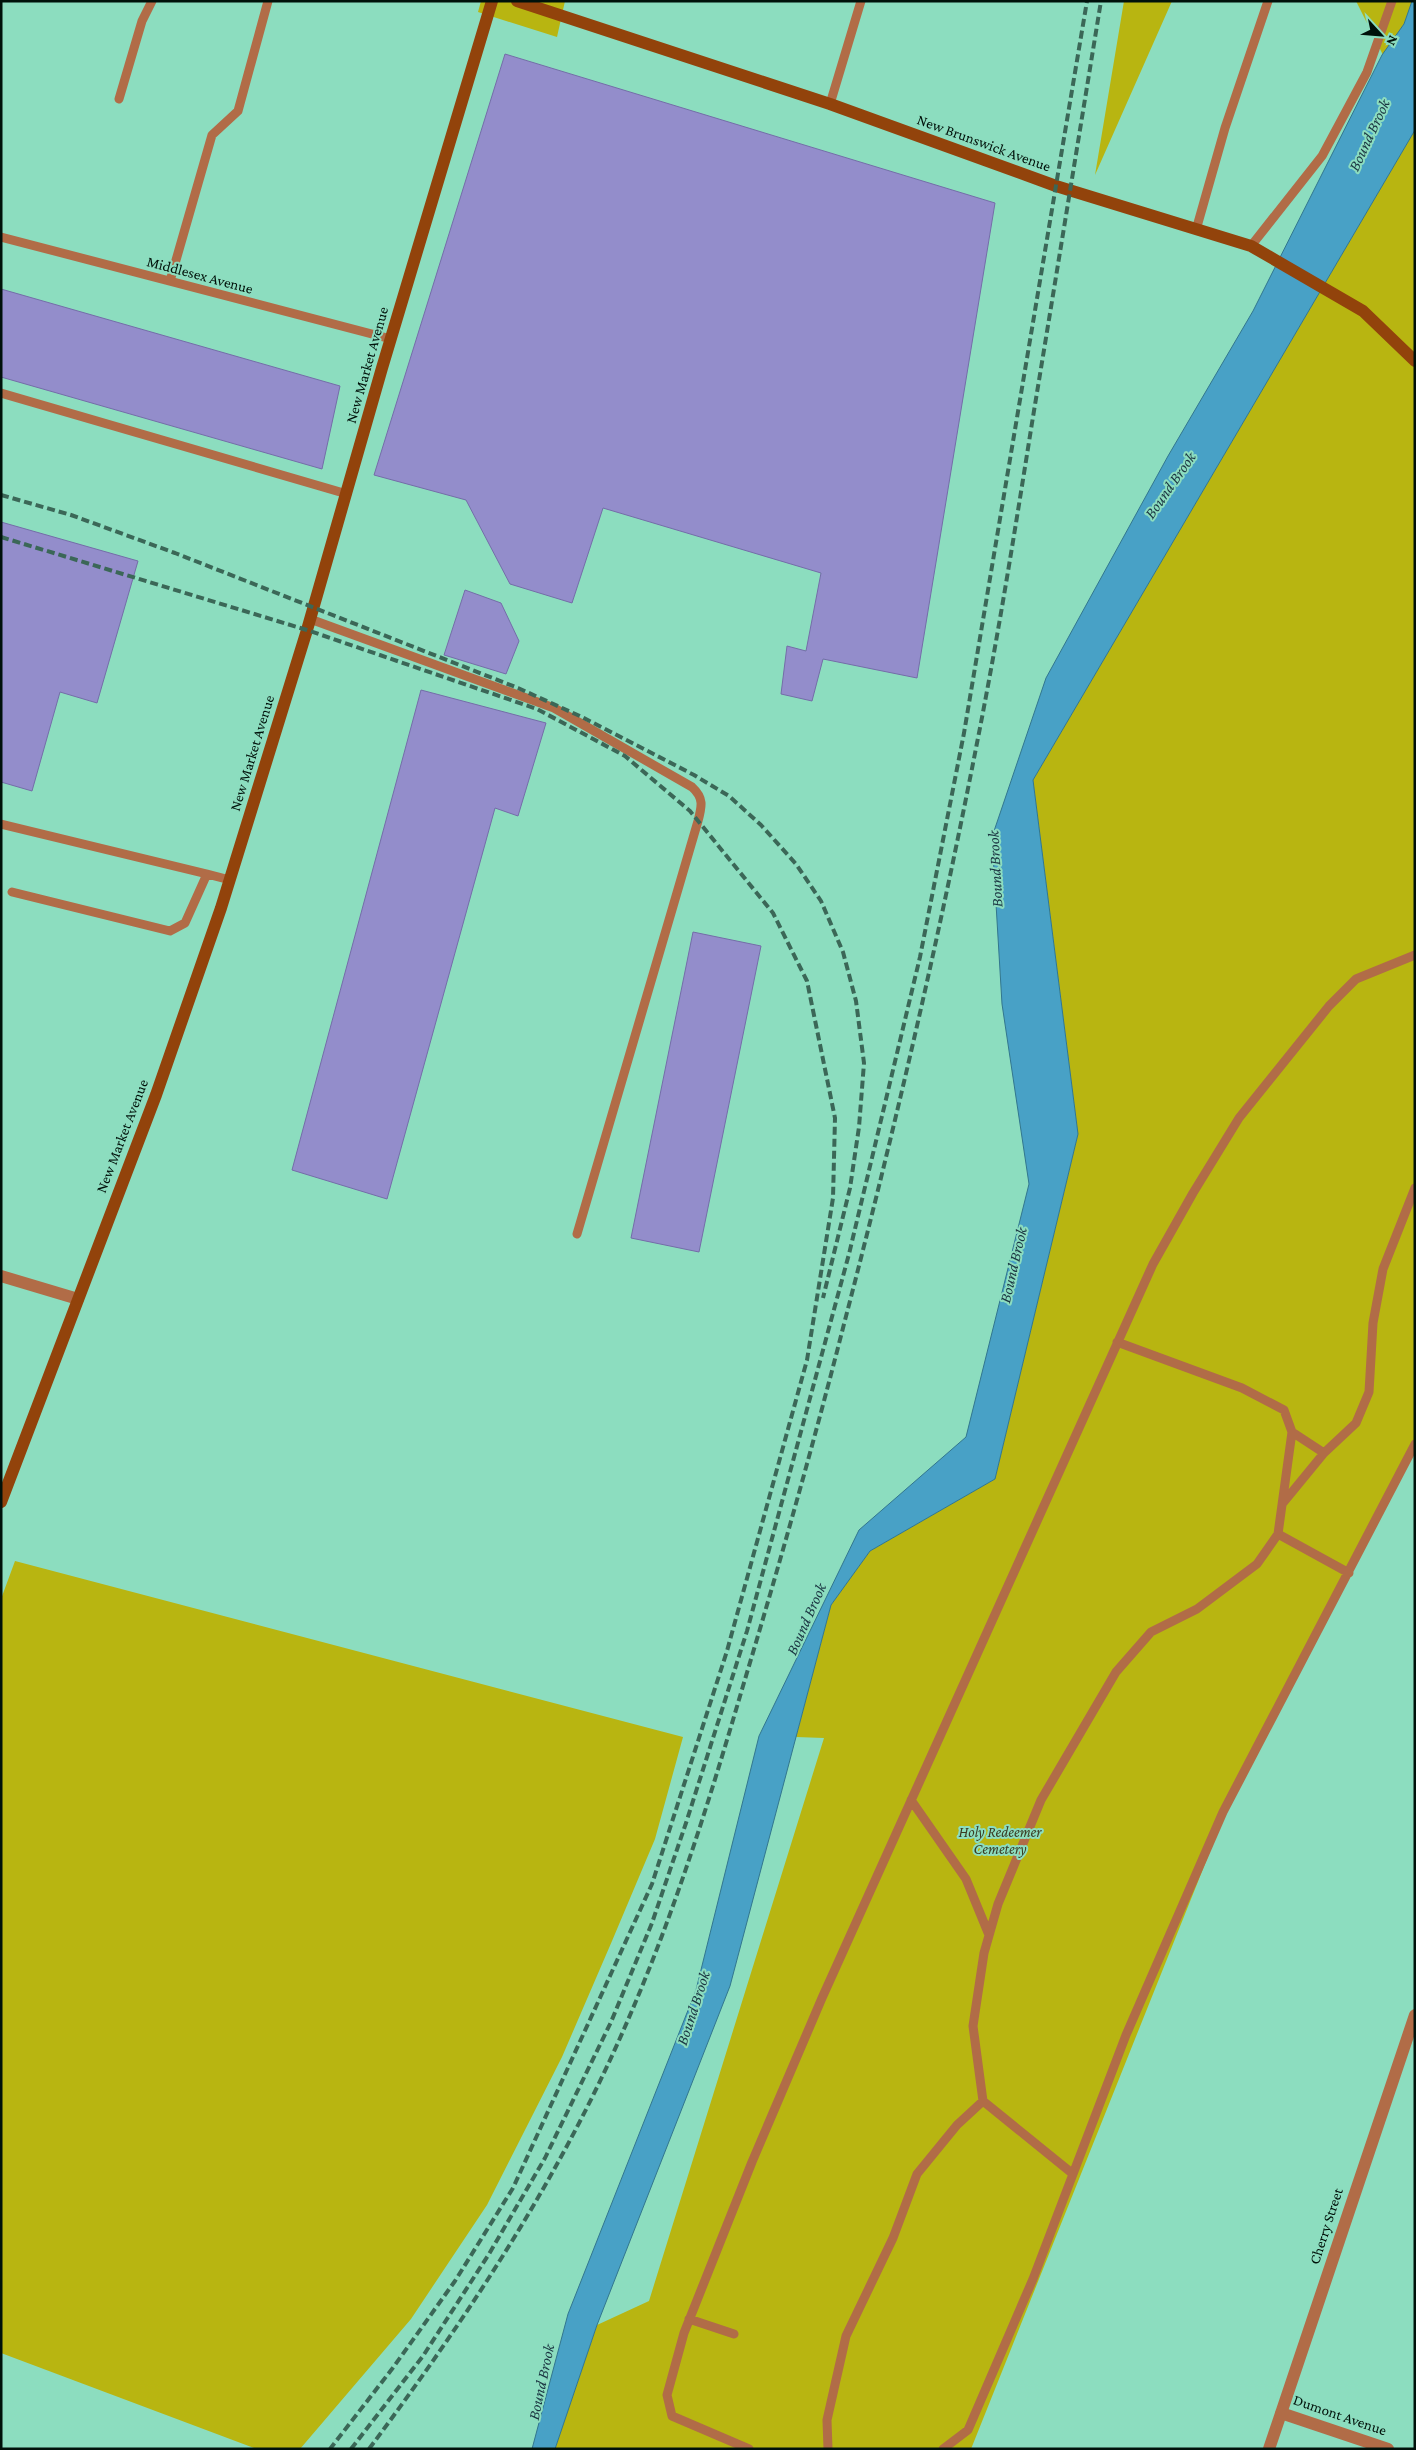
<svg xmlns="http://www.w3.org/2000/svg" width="1416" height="2450" viewBox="0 0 1416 2450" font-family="'Crimson Pro',serif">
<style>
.green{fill:#b8b511}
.water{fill:#48a1c6;stroke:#32768e}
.building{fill:#938dcb;stroke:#746da8}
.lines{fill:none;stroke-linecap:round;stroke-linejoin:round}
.lane{stroke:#b16c47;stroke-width:9}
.street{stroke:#b16c47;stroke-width:12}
.secondary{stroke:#92430b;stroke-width:12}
.rail{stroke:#3b6757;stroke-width:4;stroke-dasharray:8 4;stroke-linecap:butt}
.labels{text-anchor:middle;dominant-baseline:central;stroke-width:4;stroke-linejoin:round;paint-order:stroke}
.street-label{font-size:15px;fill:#00110a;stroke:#8cddbf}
.park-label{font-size:15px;font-style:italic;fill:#3b3b23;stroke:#8cddbf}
.water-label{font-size:16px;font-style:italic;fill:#1b3642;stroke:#8cddbf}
</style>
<rect width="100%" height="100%" fill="#8cddbf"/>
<!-- green -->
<path class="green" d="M 481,1 L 565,1 L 557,37 L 478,12 Z
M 1124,1 L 1172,1 L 1095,175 Z
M 1356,1 L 1412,1 L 1404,24 L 1383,55 Z
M 1415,130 L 1415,1449 L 1225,1814 L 971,2449 L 555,2449 L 597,2325 L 649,2301 L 824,1738 L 796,1737 L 831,1605 L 870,1551 L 995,1479 L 1078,1134 L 1033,780 Z
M 15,1561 L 683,1737 L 655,1839 L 612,1941 L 562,2057 L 487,2205 L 411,2319 L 300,2449 L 257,2449 L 1,2353 L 1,1599 Z"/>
<!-- water -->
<path class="water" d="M 1412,1 L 1415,1 L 1415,130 L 1033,780 L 1078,1134 L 995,1479 L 870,1551 L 831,1605 L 730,1986 L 597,2325 L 555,2449 L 532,2449 L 568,2314 L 696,1990 L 759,1736 L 859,1530 L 966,1437 L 1029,1184 L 1002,1004 L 992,837 L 1046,678 L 1168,456 L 1253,311 L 1382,55 L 1404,24 Z"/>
<!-- building -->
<path class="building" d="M 505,54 L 995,203 L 917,678 L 823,659 L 812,701 L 781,694 L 787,646 L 806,651 L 821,573 L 603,508 L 572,603 L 510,584 L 466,500 L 374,475 Z
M 1,289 L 340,386 L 322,469 L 1,377 Z
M 1,522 L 138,561 L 97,703 L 60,692 L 32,791 L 1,782 Z
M 465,590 L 501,603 L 519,641 L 506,674 L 444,655 Z
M 421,690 L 546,723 L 518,816 L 495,808 L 387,1199 L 292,1170 Z
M 693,932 L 761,946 L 699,1252 L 631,1238 Z"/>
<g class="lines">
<!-- lane -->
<path class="lane" d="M 119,99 L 142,21 L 152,1
M 830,104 L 861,1
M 1196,230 L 1225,128 L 1268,1
M 1,237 L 391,339
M 1251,246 L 1322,156 L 1367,72 L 1392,1
M 170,281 L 212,135 L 238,111 L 268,1
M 1,393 L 347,494
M 310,619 L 554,708 L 692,787 C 704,798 702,806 698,821 L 577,1234
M 1,824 L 207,874
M 12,892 L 170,931 L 185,923 L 207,874 L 230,880
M 1117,1342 L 1242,1388 L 1284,1410 L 1292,1432 L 1278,1534
M 1324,1453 L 1356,1423 L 1369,1392 L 1373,1323 L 1383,1269 L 1415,1188
M 1283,1503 L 1324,1453 L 1292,1432
M 911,1800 L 966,1879 L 989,1935
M 983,2101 L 973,2026 L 984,1953 L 998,1904 L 1041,1800 L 1116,1672 L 1151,1632 L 1197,1609 L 1257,1564 L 1278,1534 L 1349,1573
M 689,2319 L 734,2334
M 749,2449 L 672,2416 L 667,2395 L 684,2333 L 752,2162 L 822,1998 L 1153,1264 L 1193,1193 L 1239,1118 L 1329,1006 L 1356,979 L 1415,955
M 828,2449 L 827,2420 L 846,2336 L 893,2238 L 917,2174 L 957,2125 L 983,2101 L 1073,2174
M 943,2449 L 968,2430 L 1033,2279 L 1126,2035 L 1223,1812 L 1415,1444"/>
<!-- street -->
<path class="street" d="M 1,1276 L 78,1299
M 1281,2413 L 1388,2449
M 1269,2449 L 1415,2015"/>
<!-- secondary -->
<path class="secondary" d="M 517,1 L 830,104 L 1056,186 L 1251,246 L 1363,311 L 1415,361
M 1,1502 L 156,1095 L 221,908 L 307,630 L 382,368 L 492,1"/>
<!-- rail -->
<path class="rail" d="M 1,495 L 71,515 L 175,553 L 518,688 L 582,717 L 694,775 L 729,796 L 761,825 L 796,864 L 821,901 L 843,952 L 856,1001 L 864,1063 L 859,1127 L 850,1188 L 823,1298
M 1,537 L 307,630 L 537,709 L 625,756 L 690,811 L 773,913 L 807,981 L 835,1118 L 833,1198 L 807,1360 L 727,1651 L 652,1884 L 513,2188 L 455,2281 L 392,2369 L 330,2449
M 351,2449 L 423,2356 L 489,2254 L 545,2158 L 611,2022 L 652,1923 L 686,1823 L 747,1631 L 849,1254 L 920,957 L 964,733 L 1087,1
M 369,2449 C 469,2315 557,2182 624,2029 C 673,1918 709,1802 743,1686 C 779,1566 813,1446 844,1324 C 894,1132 939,938 977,743 C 998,637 1015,530 1032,423 C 1055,283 1078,142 1101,1"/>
</g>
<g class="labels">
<!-- street labels -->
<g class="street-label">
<text transform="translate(984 143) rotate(20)">New Brunswick Avenue</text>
<text transform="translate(200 275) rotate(15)">Middlesex Avenue</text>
<text transform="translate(367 365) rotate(-74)">New Market Avenue</text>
<text transform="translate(252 753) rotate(-73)">New Market Avenue</text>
<text transform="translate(122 1136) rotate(-69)">New Market Avenue</text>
<text transform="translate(1326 2226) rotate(-72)">Cherry Street</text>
<text transform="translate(1340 2415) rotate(19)">Dumont Avenue</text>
</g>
<!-- park labels -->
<g class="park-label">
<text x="1000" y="1832">Holy Redeemer<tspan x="1000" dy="17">Cemetery</tspan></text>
</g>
<!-- water labels -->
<g class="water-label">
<text transform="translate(1369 135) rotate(-65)">Bound Brook</text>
<text transform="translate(1170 485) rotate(-55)">Bound Brook</text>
<text transform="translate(995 869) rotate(-93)">Bound Brook</text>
<text transform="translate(1013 1265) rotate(-77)">Bound Brook</text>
<text transform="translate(806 1619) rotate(-66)">Bound Brook</text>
<text transform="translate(693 2008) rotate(-72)">Bound Brook</text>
<text transform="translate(541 2382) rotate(-78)">Bound Brook</text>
</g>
</g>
<!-- border -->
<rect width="1416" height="2450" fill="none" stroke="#00110a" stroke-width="5"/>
<!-- north arrow -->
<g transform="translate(1381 35) rotate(116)" stroke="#8cddbf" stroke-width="4" paint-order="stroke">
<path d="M0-4L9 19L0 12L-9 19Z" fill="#00110a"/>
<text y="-8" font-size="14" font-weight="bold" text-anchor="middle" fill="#00110a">N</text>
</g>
</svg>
